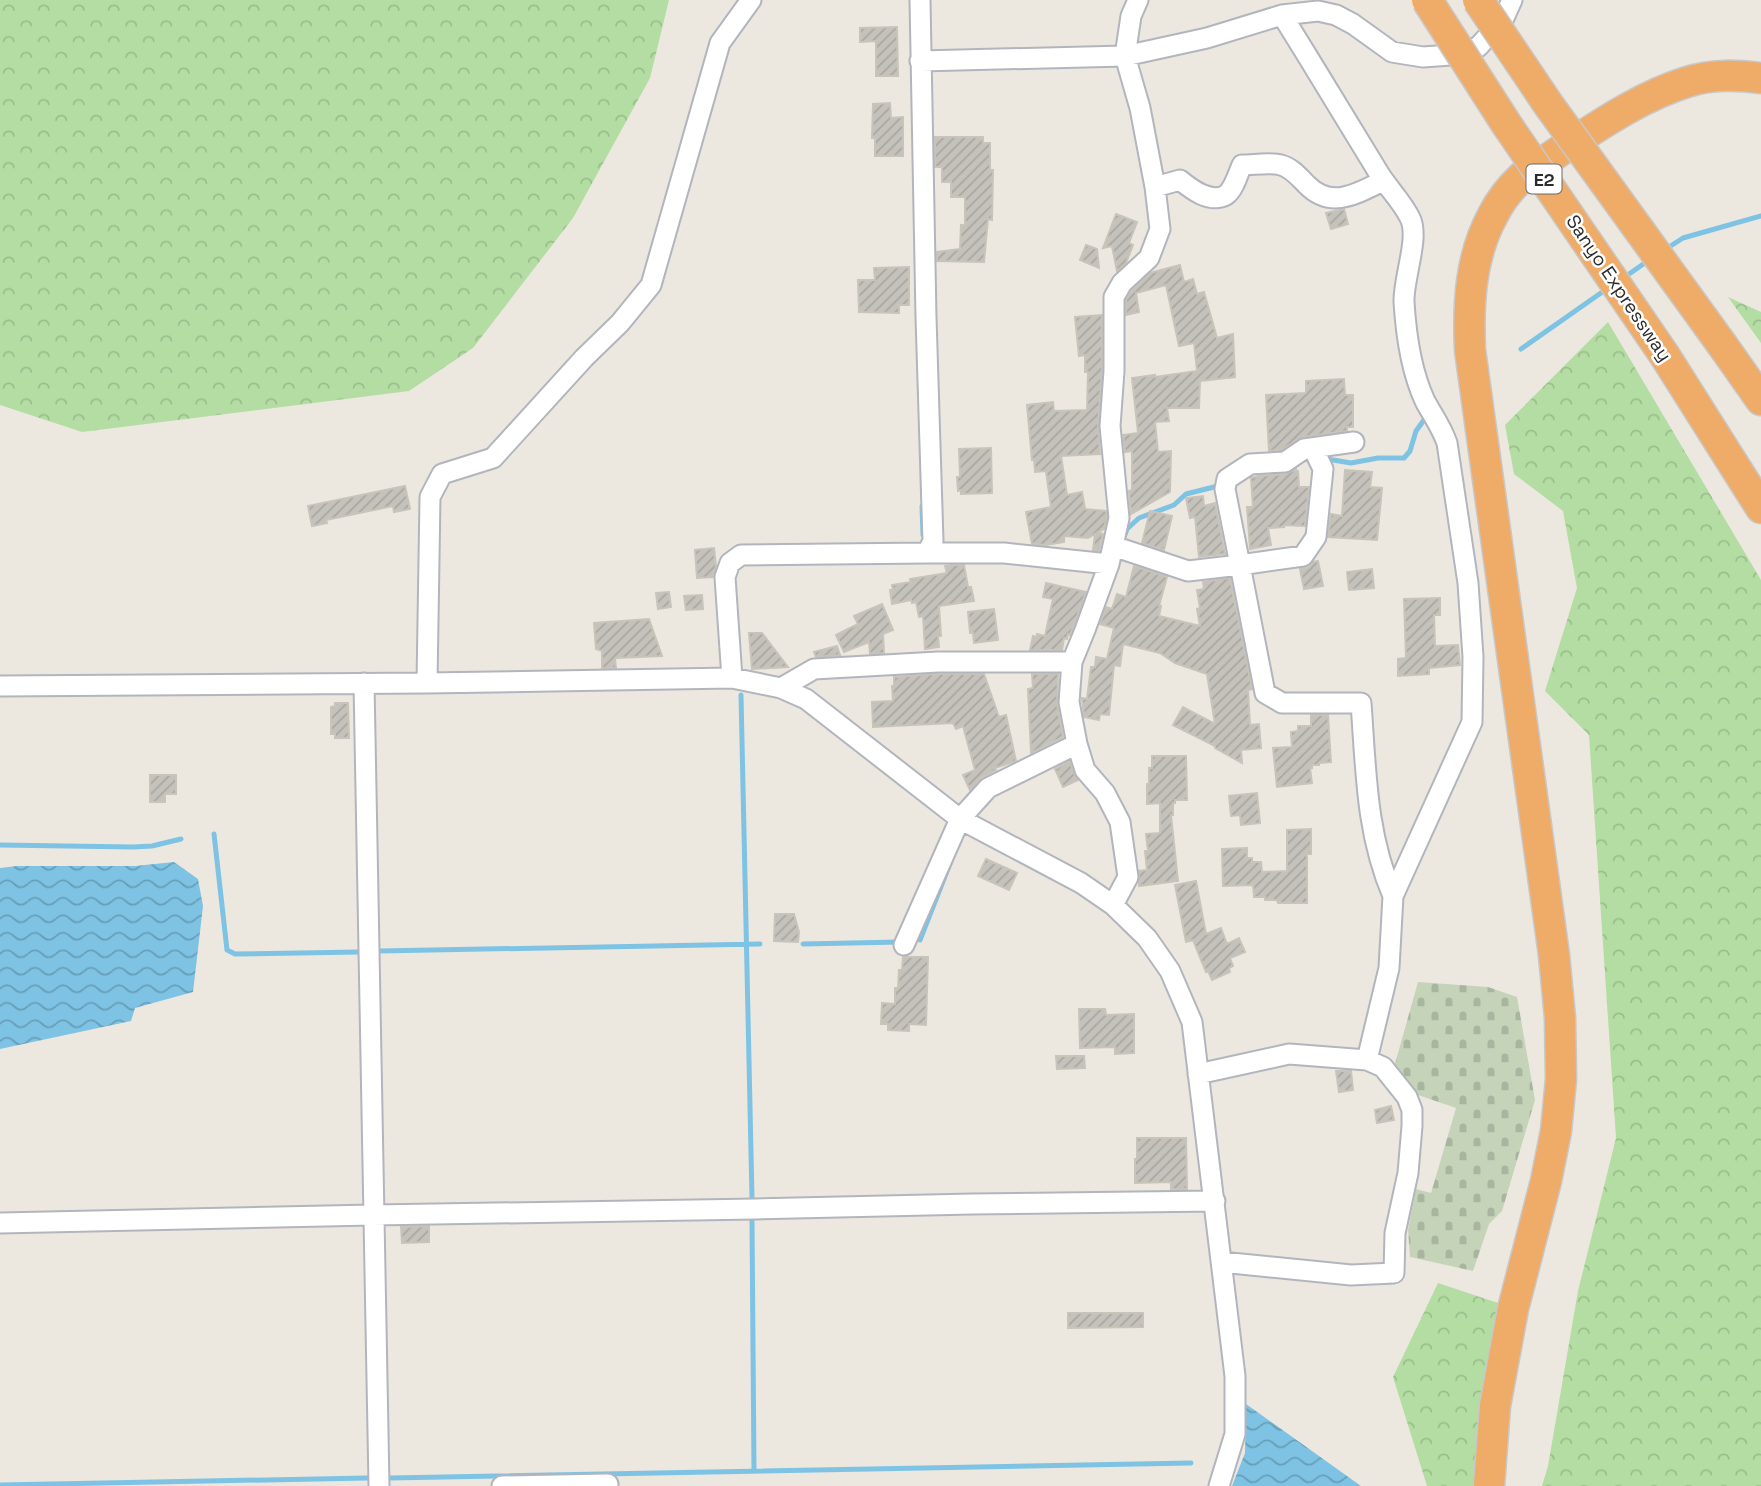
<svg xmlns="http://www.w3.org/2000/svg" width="1761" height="1486" viewBox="0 0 1761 1486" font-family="'Space Grotesk',sans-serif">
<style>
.forest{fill:url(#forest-crowns)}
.cemetery{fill:url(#cemetery-stones)}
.water{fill:url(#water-waves)}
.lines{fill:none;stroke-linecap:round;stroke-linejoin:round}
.stream{stroke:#7ec3e4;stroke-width:5}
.building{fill:url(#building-hatch);stroke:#c8c4ba;stroke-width:2}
.minor-casing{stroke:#b3b5be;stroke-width:23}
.highway-casing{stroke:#c8c8c8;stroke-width:33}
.minor{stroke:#fff;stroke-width:19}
.highway{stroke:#efab68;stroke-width:30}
.highway-bridge-casing{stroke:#c8c8c8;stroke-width:33;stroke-linecap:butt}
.highway-bridge{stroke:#efab68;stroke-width:30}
.labels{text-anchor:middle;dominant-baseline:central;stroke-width:5;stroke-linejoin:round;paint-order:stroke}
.shield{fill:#fff;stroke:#6b6b6b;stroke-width:2}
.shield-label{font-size:18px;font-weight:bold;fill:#2c2c2c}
.street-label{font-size:19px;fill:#2c2c2c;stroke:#fff}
</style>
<defs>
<pattern id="forest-crowns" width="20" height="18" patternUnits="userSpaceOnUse" patternTransform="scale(1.75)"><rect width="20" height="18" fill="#b3dda2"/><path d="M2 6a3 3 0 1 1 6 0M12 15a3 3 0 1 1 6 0" fill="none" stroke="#9abe8c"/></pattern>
<pattern id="cemetery-stones" width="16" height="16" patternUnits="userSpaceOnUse" patternTransform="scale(1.75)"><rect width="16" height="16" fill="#c5d4b9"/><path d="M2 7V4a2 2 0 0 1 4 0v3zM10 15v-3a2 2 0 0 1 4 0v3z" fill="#a9b69f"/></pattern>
<pattern id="water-waves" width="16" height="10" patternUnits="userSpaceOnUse" patternTransform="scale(1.75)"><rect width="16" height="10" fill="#7ec3e4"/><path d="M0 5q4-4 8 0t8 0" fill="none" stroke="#679fb9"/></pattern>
<pattern id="building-hatch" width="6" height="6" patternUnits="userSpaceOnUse" patternTransform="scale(1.75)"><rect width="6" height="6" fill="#c5c2bb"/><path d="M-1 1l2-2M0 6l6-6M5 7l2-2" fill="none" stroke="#a9a7a1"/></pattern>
</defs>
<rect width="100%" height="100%" fill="#ece8e0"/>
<!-- forest -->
<path class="forest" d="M 0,0 L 669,0 L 650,78 L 573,218 L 473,348 L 409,391 L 82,432 L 0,405 Z
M 1728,297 L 1761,312 L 1761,343 Z
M 1608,322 L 1761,580 L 1761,1486 L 1542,1486 L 1548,1466 L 1578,1291 L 1616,1138 L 1589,735 L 1545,691 L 1577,588 L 1563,511 L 1514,474 L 1505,425 Z
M 1438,1283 L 1501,1304 L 1479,1414 L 1475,1486 L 1427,1486 L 1393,1377 Z"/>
<!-- cemetery -->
<path class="cemetery" d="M 1418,982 L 1488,987 L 1517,997 L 1535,1100 L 1502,1211 L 1489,1224 L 1473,1271 L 1410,1257 L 1408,1230 L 1416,1189 L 1431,1193 L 1456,1108 L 1415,1094 L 1393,1071 Z"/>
<!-- water -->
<path class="water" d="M 174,862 L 198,879 L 203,906 L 193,992 L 135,1008 L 131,1021 L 0,1049 L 0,868 L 17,866 L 135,866 Z
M 1246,1404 L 1361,1486 L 1232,1486 L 1245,1453 Z"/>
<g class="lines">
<!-- stream -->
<path class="stream" d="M 1666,249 L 1683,238 L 1761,216
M 1622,279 L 1649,260
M 1521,349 L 1608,288
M 1327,459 L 1351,463 L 1378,458 L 1404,458 L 1410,451 L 1416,431 L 1424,420
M 922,506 L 923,535
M 1124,537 L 1127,529 L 1139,518 L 1174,505 L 1186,494 L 1218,486
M 741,695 L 752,1198
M 214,834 L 227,950 L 235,954 L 359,952
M 0,845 L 133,847 L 152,846 L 181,839
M 920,940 L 951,861
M 803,944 L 900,942
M 379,951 L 760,944
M 752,1220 L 754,1471
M 390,1478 L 1191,1463
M 0,1485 L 367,1478"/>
</g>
<!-- building -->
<path class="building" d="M 897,27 L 898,76 L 876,76 L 876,41 L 860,42 L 860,28 Z
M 890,103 L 891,118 L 903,117 L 903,156 L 875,156 L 875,138 L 872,138 L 873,104 Z
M 935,137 L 983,137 L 983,143 L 990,143 L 990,170 L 993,170 L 992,220 L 988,219 L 984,262 L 937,261 L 937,252 L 960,249 L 961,225 L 965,225 L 965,197 L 951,197 L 951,182 L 942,182 L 942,167 L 935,167 Z
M 1344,209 L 1348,224 L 1331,229 L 1326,213 Z
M 1116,214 L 1137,222 L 1129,243 L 1133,245 L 1126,263 L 1117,271 L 1112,246 L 1103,248 Z
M 1086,245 L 1097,249 L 1099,268 L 1080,260 Z
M 1180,265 L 1184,282 L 1193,279 L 1197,294 L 1204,292 L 1217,338 L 1233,334 L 1235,377 L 1200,381 L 1199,408 L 1167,408 L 1169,421 L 1155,422 L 1158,452 L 1171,451 L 1170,492 L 1131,514 L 1129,491 L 1132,490 L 1132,451 L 1125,452 L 1123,435 L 1138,433 L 1132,378 L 1155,375 L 1155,377 L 1197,371 L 1194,343 L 1179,346 L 1166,285 L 1136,293 L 1139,312 L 1126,315 L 1126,300 L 1132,291 L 1150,273 Z
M 909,267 L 909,305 L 899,305 L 899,313 L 859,312 L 858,280 L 875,280 L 874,268 Z
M 1102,315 L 1102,371 L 1098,425 L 1100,454 L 1061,456 L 1067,495 L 1082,492 L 1085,509 L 1106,511 L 1107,517 L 1104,529 L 1098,532 L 1103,534 L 1099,551 L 1093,550 L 1095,534 L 1088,538 L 1064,536 L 1064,542 L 1046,545 L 1032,544 L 1026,512 L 1051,507 L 1046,471 L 1035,472 L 1034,459 L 1032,460 L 1027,405 L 1053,402 L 1054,411 L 1087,410 L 1088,372 L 1085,372 L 1085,355 L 1079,356 L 1075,317 Z
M 1344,379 L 1345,395 L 1353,395 L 1353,427 L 1347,427 L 1347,431 L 1302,437 L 1281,450 L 1269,451 L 1266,395 L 1306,393 L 1306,381 Z
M 991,448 L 992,493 L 961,494 L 961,490 L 958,491 L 957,477 L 960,477 L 959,449 Z
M 1296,469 L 1296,471 L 1298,471 L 1299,487 L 1309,487 L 1305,526 L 1284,525 L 1284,527 L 1268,528 L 1271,545 L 1250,549 L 1247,507 L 1253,507 L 1251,478 L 1258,476 L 1286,474 Z
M 1345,470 L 1372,472 L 1370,487 L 1382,488 L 1377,540 L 1328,537 L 1331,514 L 1342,516 Z
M 405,486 L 410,509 L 394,512 L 393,506 L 326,520 L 327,523 L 312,526 L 308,506 Z
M 1203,496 L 1204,506 L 1215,503 L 1225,554 L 1199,557 L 1195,517 L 1190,518 L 1186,498 Z
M 1150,511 L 1172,516 L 1164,550 L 1142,543 Z
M 714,548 L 716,566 L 713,577 L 697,578 L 695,550 Z
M 1318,561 L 1323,586 L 1304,589 L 1300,569 L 1309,567 L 1313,562 Z
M 951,565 L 964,565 L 968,587 L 971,587 L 974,601 L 939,606 L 941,636 L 938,636 L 939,647 L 925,649 L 923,616 L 919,617 L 916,602 L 912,603 L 911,600 L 892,604 L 890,590 L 893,590 L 892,585 L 911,582 L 910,579 L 947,573 L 945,566 Z
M 1134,566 L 1167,577 L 1159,606 L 1161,606 L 1159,616 L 1200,626 L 1197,609 L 1200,608 L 1197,590 L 1204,589 L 1203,582 L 1230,578 L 1252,689 L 1248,690 L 1250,725 L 1259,724 L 1261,748 L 1241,750 L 1242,763 L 1215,748 L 1215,746 L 1173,725 L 1183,707 L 1215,724 L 1207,674 L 1175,663 L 1160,653 L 1123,644 L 1120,666 L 1114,665 L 1109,715 L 1100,714 L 1099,720 L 1084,717 L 1082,698 L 1087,699 L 1091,667 L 1095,667 L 1096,657 L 1107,659 L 1114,628 L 1100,624 L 1106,607 L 1112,609 L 1117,594 L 1126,597 Z
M 1372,569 L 1374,588 L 1349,590 L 1347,572 Z
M 1046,583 L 1086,592 L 1070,635 L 1068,634 L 1067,639 L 1064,638 L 1062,650 L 1030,650 L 1033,636 L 1037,637 L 1037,634 L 1045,636 L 1053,599 L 1043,597 Z
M 669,592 L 671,607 L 658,609 L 656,593 Z
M 702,595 L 703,609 L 686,610 L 684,596 Z
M 1440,598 L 1440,615 L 1434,615 L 1435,646 L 1458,645 L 1460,665 L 1429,668 L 1429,674 L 1398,676 L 1398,659 L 1406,658 L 1404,599 Z
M 882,604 L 893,630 L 883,634 L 884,653 L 870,654 L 869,642 L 844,652 L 836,635 L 858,624 L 854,616 Z
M 994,609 L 998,640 L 974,643 L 973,633 L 970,633 L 968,612 Z
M 649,619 L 662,656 L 615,658 L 616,668 L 602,668 L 602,651 L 596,649 L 594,623 Z
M 749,633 L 762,633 L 788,667 L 752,669 Z
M 837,646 L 840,655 L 816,657 L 814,652 Z
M 938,674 L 984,674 L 999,717 L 1006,715 L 1016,761 L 995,768 L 996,770 L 982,777 L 970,790 L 963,775 L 975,770 L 963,726 L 956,729 L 953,723 L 873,727 L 872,702 L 893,701 L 892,686 L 894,686 L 894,677 Z
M 1032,674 L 1058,674 L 1057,704 L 1063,737 L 1031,753 L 1028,689 L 1033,688 Z
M 335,703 L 348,703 L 349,738 L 335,738 L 335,734 L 331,734 L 331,707 L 335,706 Z
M 1311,715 L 1328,715 L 1331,762 L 1319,763 L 1319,765 L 1312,765 L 1312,768 L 1310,768 L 1312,783 L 1277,787 L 1273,748 L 1292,747 L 1291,732 L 1298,731 L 1298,726 L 1311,726 Z
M 1152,756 L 1186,756 L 1187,800 L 1175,800 L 1175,803 L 1173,803 L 1173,815 L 1171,815 L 1178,881 L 1139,886 L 1139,871 L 1147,870 L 1145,851 L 1148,851 L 1146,834 L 1160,833 L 1160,803 L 1147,804 L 1147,784 L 1149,784 L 1149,768 L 1152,768 Z
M 1070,761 L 1074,774 L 1078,780 L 1063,787 L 1055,769 Z
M 150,775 L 176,775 L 176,794 L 165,794 L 165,802 L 150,802 Z
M 1257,793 L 1260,823 L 1241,825 L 1240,815 L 1231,816 L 1229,796 Z
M 1311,829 L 1311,854 L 1307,854 L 1307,903 L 1278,903 L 1277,900 L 1265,900 L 1265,897 L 1254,897 L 1253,885 L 1223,886 L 1222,849 L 1247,848 L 1247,858 L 1252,858 L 1252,862 L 1261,862 L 1262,872 L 1287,871 L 1287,830 Z
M 986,859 L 1017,873 L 1009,890 L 978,876 Z
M 1196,881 L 1206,934 L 1221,928 L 1227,944 L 1239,938 L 1245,952 L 1230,958 L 1233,966 L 1229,968 L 1230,972 L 1212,980 L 1208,971 L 1206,972 L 1193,940 L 1186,942 L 1175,885 Z
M 775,914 L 794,914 L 799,932 L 798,942 L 774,941 Z
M 903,957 L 928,957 L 926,1025 L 909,1024 L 909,1031 L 888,1030 L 888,1024 L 881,1024 L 882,1003 L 895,1004 L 895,988 L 898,988 L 899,970 L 902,970 Z
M 1079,1009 L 1105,1009 L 1106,1015 L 1134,1014 L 1134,1053 L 1115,1054 L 1115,1047 L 1080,1048 Z
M 1056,1056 L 1084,1056 L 1085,1068 L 1057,1069 Z
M 1336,1071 L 1351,1071 L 1353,1090 L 1339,1092 Z
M 1391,1106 L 1394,1120 L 1377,1123 L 1375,1110 Z
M 1137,1138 L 1186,1138 L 1187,1189 L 1171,1189 L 1171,1182 L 1135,1183 L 1135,1159 L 1137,1159 Z
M 429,1226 L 429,1242 L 402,1243 L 401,1227 Z
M 1068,1313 L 1143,1313 L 1143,1327 L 1068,1328 Z"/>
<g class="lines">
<defs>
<path id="minor" d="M 920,61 L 1125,56 L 1207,38 L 1282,15 L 1318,11 L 1336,15 L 1353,24 L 1392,52 L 1423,57 L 1451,55 L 1478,47 L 1503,20 L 1512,0
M 1155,187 L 1180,180 C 1191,189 1210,204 1226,195 C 1234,189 1238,174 1242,165 C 1254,165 1270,162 1281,165 C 1292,168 1299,177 1307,185 C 1332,210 1357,193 1383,181
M 1313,448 L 1323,469 L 1316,537 L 1303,556 L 1240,565 L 1265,693 L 1282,703 L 1361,703 C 1366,770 1366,834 1393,896
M 1113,546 L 1188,571 L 1240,565 L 1225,489 L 1227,479 L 1250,464 L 1285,462 L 1304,449 L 1354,442
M 927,553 L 1004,553 L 1109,564
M 732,678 L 725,577 L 730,563 L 741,555 L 927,553 L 933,541 L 926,317 L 920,0
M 364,683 L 379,1486
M 427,683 L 430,497 L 442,474 L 493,458 L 584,358 L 620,323 L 651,285 L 720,43 L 751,0
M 0,686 L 427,683 L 732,678 L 781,688 L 806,699 L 960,819 L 1081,883 L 1113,905 L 1147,938 L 1170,971 L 1192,1022 L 1235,1376 L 1235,1434 L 1219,1486
M 781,688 L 814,669 L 938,662 L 1072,662
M 1113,905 L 1128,877 L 1120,822 L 1105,793 L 1085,770 L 1077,744 L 1069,702 L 1072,662 L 1085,630 L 1109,564 L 1119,518 L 1110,426 L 1114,371 L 1114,297 L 1122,283 L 1149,258 L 1160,229 L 1155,187 L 1140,108 L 1125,56 L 1131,16 L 1138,0
M 904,945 L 960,819 L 988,788 L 1077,744
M 1198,1074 L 1289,1054 L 1367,1060 L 1389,968 L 1393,896 L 1472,722 L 1473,657 L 1468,583 L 1447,443 C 1441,426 1433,416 1425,401 C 1411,371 1406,335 1404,302 C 1403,279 1420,237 1410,218 C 1403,203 1389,189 1380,175 C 1347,121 1315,68 1282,15
M 0,1223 L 373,1215 L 756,1209 L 972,1204 L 1215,1201
M 1221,1262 L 1351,1275 L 1394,1273 L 1395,1233 L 1408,1173 L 1412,1126 L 1412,1110 L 1407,1097 L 1383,1067 L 1367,1060
M 502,1486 L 608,1484"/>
<path id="highway" d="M 1723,346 L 1761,400
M 1665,356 L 1761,508
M 1489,1486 L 1495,1406 L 1513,1309 L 1546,1181 L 1556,1131 L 1561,1079 L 1560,1018 L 1554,955 L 1470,350 C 1468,304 1470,257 1493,215 C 1500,201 1510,188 1522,177 C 1533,167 1549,159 1561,150 C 1601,124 1642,96 1687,82 C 1712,74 1736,75 1761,78"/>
</defs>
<!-- minor casing -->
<use href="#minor" class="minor-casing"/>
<!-- highway casing -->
<use href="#highway" class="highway-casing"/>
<!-- minor -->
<use href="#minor" class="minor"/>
<!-- highway -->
<use href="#highway" class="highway"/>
<defs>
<path id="highway-bridge" d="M 1427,0 L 1507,125 L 1665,356
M 1478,0 L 1548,104 L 1723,346"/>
</defs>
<!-- highway-bridge casing -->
<use href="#highway-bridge" class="highway-bridge-casing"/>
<!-- highway-bridge -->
<use href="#highway-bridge" class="highway-bridge"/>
</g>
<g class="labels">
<!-- shield labels -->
<rect class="shield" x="1526.5" y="164.5" width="35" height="29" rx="5"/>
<g class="shield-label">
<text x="1544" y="179">E2</text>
</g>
<!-- street labels -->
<g class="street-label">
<text transform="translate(1619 288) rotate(56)">Sanyo Expressway</text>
</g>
</g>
</svg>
